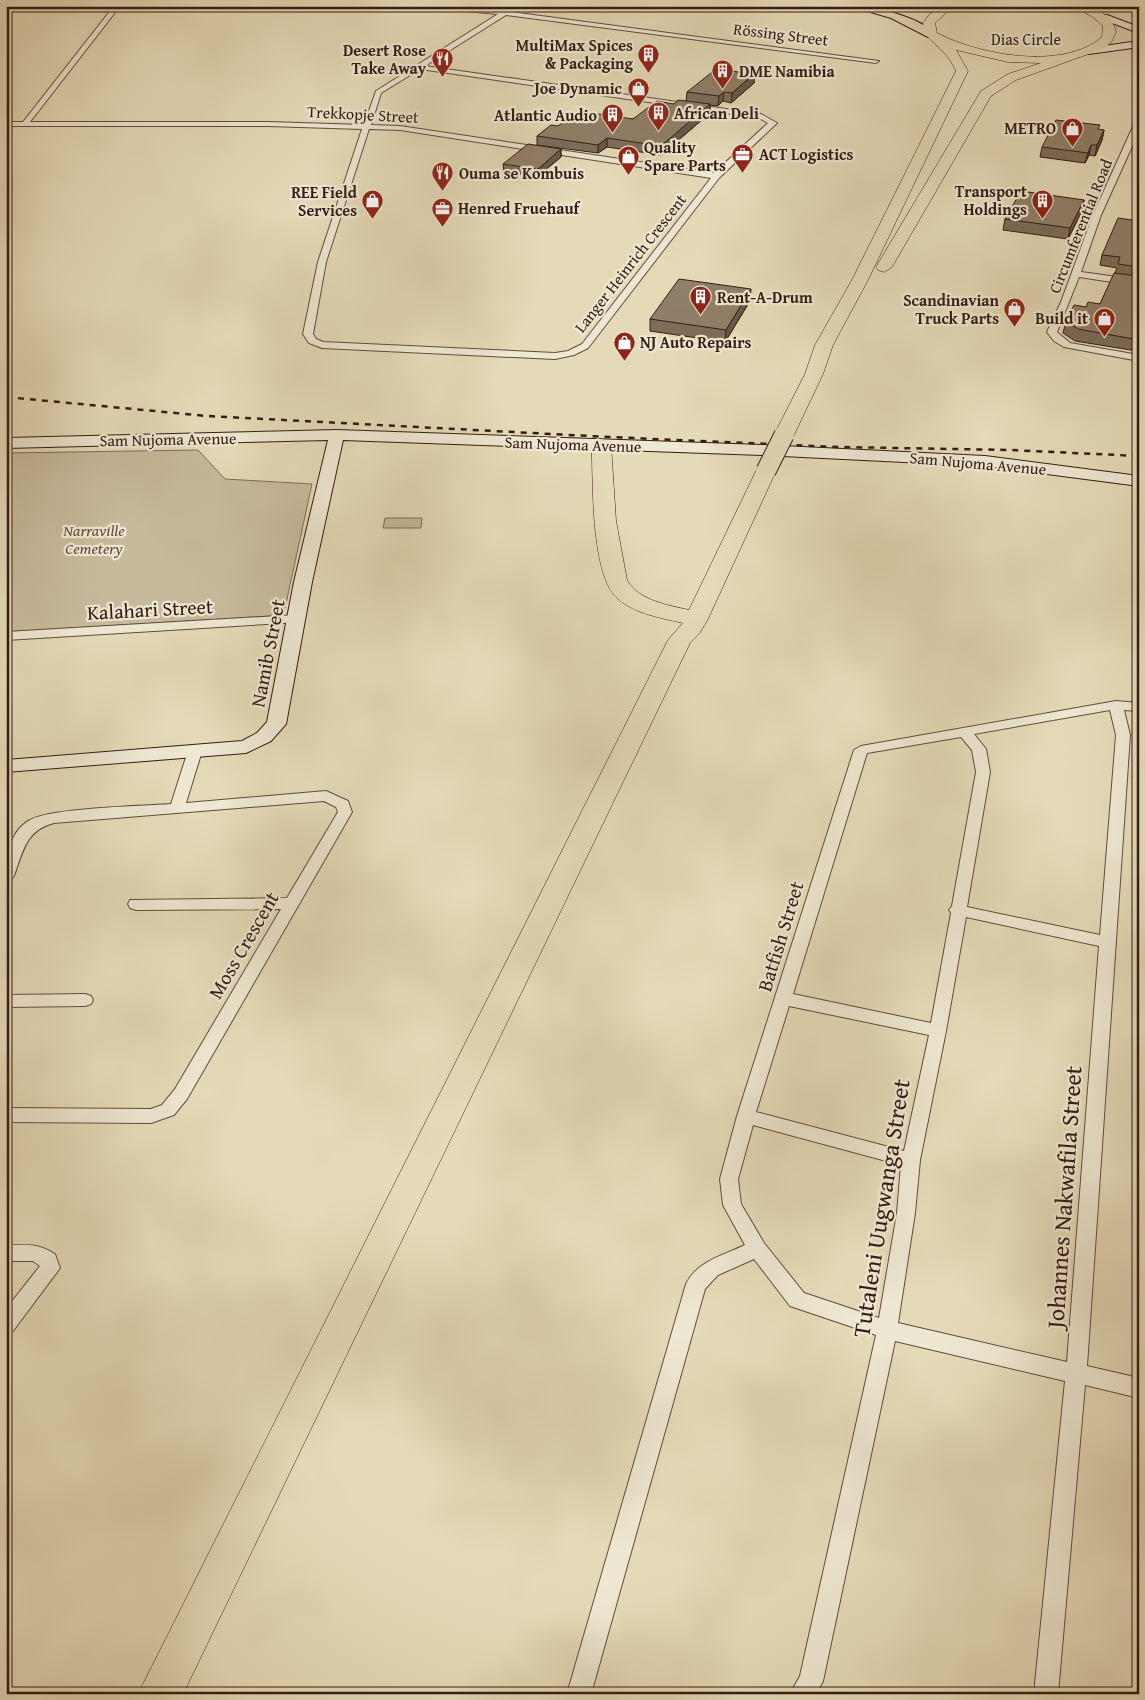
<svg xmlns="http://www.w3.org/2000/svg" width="1145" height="1700" viewBox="0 0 1145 1700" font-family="'Gentium Book Plus',serif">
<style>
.green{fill:#c7ba9c;stroke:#7e6b58}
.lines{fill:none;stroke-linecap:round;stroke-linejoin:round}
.street-casing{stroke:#604c3c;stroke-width:2}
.secondary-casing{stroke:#341c13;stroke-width:2}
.primary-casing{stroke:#341c13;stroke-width:2}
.highway-casing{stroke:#341c13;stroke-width:1}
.street{fill:#eee7d1;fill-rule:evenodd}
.secondary{fill:#eee7d1;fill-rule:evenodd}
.primary{fill:#e5dab8;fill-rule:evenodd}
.highway{fill:#e5dab8;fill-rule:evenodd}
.rail{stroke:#341c13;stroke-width:2.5;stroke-dasharray:6 6;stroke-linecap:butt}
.highway-bridge-casing{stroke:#341c13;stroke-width:21;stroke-linecap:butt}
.highway-bridge{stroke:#e5dab8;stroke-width:19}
.wall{fill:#7c6d5a;stroke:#341c13}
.shaded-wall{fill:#65594a;stroke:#341c13}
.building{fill:#907f69;stroke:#341c13}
.labels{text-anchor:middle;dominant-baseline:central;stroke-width:4.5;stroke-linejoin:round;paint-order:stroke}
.far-street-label{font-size:16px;fill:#341c13;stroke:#eee7d1}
.far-poi-label{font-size:16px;font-weight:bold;fill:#341c13;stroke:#eee7d1;text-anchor:end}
.far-park-label{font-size:16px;font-style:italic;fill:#604b3c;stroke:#eee7d1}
.street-label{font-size:20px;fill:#341c13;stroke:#eee7d1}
.near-street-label{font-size:24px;fill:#341c13;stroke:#eee7d1}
</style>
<rect width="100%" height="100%" fill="#e5dab8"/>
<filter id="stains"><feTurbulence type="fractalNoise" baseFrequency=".004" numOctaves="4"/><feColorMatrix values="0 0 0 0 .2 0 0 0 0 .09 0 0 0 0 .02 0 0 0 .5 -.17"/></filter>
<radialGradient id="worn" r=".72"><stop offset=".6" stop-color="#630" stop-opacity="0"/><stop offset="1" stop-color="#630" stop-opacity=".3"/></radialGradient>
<!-- green -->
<path class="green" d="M 198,450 L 225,479 L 312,484 L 285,608 L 271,616 L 6,632 L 6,453 Z
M 385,518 L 422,518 L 421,528 L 383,528 Z"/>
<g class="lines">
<defs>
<path id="street" d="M 114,6 L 120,6 L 30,122 L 268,122 L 364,125 L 376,91 L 498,14 L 411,6 L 504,11 L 511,6 L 519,6 L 511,12 L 879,61 L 876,63 L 506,15 L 425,66 L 761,114 L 777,123 L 719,178 L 588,348 L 574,355 L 555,359 L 322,348 L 309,343 L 303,334 L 318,262 L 362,129 L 268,126 L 6,126 L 6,122 L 23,122 ZM 420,69 L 759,118 L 768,123 L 714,173 L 400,126 L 371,125 L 381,93 ZM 369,129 L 400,130 L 711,178 L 582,344 L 568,351 L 555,353 L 323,342 L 316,339 L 313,334 L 326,262 Z
M 1119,6 L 1139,8 L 1139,12 L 1120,7 Z
M 1139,120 L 1139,131 L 1101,215 L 1081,272 L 1139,280 L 1139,286 L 1079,277 L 1057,332 L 1070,343 L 1139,355 L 1139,361 L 1064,347 L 1054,341 L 1047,332 L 1061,302 L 1093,215 L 1135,122 Z
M 296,615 L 300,616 L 302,619 L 300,622 L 6,640 L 6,632 Z
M 1116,701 L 1139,703 L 1139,711 L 1124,710 L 1130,735 L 1087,1366 L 1139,1378 L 1139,1398 L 1085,1385 L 1058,1694 L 1034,1694 L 1065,1381 L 895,1341 L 823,1681 L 816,1694 L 790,1694 L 800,1676 L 876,1335 L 790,1306 L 754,1259 L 718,1275 L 705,1289 L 591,1694 L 567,1694 L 686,1284 C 697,1261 724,1255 745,1245 L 723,1205 L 720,1179 L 737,1116 L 854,750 L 861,746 ZM 1110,710 L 1116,735 L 1100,935 L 967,907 L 990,772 L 986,749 L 974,734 ZM 961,737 L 972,750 L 976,772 L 952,906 L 949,910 L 951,913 L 931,1023 L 793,994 L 867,753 ZM 966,917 L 1099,946 L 1067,1362 L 898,1323 L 915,1213 L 920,1160 L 946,1031 ZM 789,1006 L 929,1035 L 904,1151 L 756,1112 ZM 753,1125 L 901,1165 L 897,1213 L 879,1318 L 804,1293 L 764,1243 L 741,1204 L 738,1179 Z
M 195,747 L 202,751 L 186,803 L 326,791 L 348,801 L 352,812 L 187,1099 L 174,1115 L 151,1123 L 6,1122 L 6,1108 L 151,1109 L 162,1105 L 175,1089 L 281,909 L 136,910 L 130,908 L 128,904 L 130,900 L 287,898 L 338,812 L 336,807 L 324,801 L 54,823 C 26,830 23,851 14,876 L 11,880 L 6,881 C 6,860 8,832 30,820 C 50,808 143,806 171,804 L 188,751 Z
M 85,994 L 91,996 L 93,1000 L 91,1004 L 85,1006 L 6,1007 L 6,995 Z
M 6,1245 C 27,1245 37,1243 55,1254 L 60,1268 L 13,1331 L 6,1334 L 6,1309 L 40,1266 L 33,1261 L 6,1261 Z"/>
<path id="secondary" d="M 1101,15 L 1107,15 L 1139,27 L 1139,33 L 1101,19 Z
M 1139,41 L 1139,47 L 1089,54 L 1084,51 L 1089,48 Z
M 337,430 L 762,445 L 985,456 L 1139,476 L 1139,486 L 985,466 L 762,455 L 343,440 L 312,582 L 286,724 L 271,741 L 246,753 L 6,772 L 6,760 L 242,741 L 257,733 L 267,722 L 294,582 L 328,440 L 6,448 L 6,438 Z"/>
<path id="primary" d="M 850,6 C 875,6 920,17 937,35 L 936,37 L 928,37 L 891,18 Z"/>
<path id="highway" d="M 941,6 L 954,6 L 935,23 L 937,33 C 979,55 1063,71 1102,37 L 1103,26 L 1093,17 L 1072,6 C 1091,6 1111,11 1116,32 L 1112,41 L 1105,48 L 1016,80 L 991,96 L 892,267 L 884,272 L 878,270 L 876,267 L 981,91 L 1008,74 L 1041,63 L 1008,62 L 956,50 L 968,71 L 868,280 L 833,345 L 823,374 L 794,435 L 791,439 L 777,439 L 774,435 L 805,374 L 815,345 L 852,280 L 956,71 C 948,53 938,48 926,35 L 923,23 L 929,15 Z
M 601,439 L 608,441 L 611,445 L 616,521 L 627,580 C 639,601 668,605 689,610 L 756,471 L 759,467 L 766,465 L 773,467 L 776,471 L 708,619 L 699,634 L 690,643 L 183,1694 L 138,1694 L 668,640 L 683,623 C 662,618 635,614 618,599 C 592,577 593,492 592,458 L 591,445 L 594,441 Z"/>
</defs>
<!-- street casing -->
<use href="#street" class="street-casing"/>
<!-- secondary casing -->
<use href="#secondary" class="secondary-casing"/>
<!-- primary casing -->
<use href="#primary" class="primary-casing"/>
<!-- highway casing -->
<use href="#highway" class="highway-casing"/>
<!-- street -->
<use href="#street" class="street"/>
<!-- secondary -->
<use href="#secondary" class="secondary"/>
<!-- primary -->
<use href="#primary" class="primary"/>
<!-- highway -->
<use href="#highway" class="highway"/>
<!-- rail -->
<path class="rail" d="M 6,397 L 207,416 L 609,437 L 839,447 L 1010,450 L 1139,456"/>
<defs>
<path id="highway-bridge" d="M 766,471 L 784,435"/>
</defs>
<!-- highway-bridge casing -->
<use href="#highway-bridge" class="highway-bridge-casing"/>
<!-- highway-bridge -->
<use href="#highway-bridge" class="highway-bridge"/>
</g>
<!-- wall -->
<path class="wall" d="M 754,74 L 754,83 L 731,103 L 723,101 L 718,106 L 710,105 L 710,113 L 661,155 L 607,147 L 598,153 L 537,145 L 537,136 L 558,126 L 633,119 L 674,104 L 686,101 L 687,92 Z
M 1104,130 L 1102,140 L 1095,156 L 1089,155 L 1085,163 L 1040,157 L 1042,147 Z
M 561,149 L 561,157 L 538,176 L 504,172 L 503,164 Z
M 1084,200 L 1082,211 L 1068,239 L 1003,230 L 1005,219 Z
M 1139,221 L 1139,346 L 1137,351 L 1075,341 L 1063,333 L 1066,321 L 1086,307 L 1100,304 L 1115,273 L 1117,268 L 1100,265 L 1102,255 Z
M 750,301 L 725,342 L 650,331 L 650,319 Z"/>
<!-- shaded-wall -->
<path class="shaded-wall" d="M 754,74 L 754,83 L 731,103 L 732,93 Z
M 724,92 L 723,101 L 718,106 L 719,96 Z
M 710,104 L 710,113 L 661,155 L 661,146 Z
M 1104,130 L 1102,140 L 1095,156 L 1097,145 Z
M 607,138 L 607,147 L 598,153 L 598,145 Z
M 1091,145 L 1089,155 L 1085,163 L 1088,153 Z
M 561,149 L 561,157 L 538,176 L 538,169 Z
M 1084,200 L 1082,211 L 1068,239 L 1070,228 Z
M 751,289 L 750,301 L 725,342 L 726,330 Z"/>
<!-- building -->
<path class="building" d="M 716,69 L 754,74 L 732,93 L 724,92 L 719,96 L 687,92 Z
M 678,100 L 710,104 L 661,146 L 607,138 L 598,145 L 537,136 L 551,125 L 558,126 L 578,111 L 633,119 L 657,101 L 674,104 Z
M 1056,120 L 1100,125 L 1098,129 L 1104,130 L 1097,145 L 1091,145 L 1088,153 L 1042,147 Z
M 528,144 L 561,149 L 538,169 L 503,164 Z
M 1021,191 L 1084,200 L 1070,228 L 1005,219 Z
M 1118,218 L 1139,221 L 1139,267 L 1118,264 L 1120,257 L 1102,255 Z
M 1114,273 L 1139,276 L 1139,340 L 1078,329 L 1066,321 L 1074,305 L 1086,307 L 1088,302 L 1100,304 Z
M 679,279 L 751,289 L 726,330 L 650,319 Z"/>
<!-- icons -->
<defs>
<symbol id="building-pin" viewBox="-11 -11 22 30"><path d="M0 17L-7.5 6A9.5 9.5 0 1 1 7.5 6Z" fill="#8f2418" stroke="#eee7d1"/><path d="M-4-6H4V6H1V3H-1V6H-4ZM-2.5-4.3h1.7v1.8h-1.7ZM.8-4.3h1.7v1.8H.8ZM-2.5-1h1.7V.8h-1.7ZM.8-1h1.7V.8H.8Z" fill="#fff"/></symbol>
<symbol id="restaurant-pin" viewBox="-11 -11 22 30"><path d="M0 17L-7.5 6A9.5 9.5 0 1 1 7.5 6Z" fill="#8f2418" stroke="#eee7d1"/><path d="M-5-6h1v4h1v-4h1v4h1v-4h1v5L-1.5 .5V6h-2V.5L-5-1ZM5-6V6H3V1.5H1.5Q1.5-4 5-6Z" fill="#fff"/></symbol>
<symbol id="shop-pin" viewBox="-11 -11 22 30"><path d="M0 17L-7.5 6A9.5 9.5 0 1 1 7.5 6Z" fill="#8f2418" stroke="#eee7d1"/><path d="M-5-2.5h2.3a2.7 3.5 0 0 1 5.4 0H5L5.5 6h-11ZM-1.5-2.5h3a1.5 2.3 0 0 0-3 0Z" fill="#fff"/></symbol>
<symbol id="office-pin" viewBox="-11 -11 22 30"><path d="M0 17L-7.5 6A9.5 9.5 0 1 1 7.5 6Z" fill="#8f2418" stroke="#eee7d1"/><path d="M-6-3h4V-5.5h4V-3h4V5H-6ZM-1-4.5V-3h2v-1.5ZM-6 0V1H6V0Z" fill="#fff"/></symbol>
</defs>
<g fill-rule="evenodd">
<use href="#building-pin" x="636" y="42" width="25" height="34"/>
<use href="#restaurant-pin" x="430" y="46" width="25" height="34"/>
<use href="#building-pin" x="710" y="58" width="25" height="34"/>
<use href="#shop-pin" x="626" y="76" width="25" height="34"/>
<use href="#building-pin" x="646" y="100" width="25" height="34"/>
<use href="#building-pin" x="600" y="102" width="25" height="34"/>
<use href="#shop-pin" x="1060" y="116" width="25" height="34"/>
<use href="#office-pin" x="730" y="142" width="25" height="34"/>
<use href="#shop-pin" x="616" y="144" width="25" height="34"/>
<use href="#restaurant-pin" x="430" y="160" width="25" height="34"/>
<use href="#building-pin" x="1030" y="188" width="25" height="34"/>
<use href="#shop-pin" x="360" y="188" width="25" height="34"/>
<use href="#office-pin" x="430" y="196" width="25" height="34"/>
<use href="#building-pin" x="688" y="284" width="25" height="34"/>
<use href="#shop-pin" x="1002" y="296" width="25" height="34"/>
<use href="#shop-pin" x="1092" y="306" width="25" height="34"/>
<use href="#shop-pin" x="612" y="330" width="25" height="34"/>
</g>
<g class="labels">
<!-- far-street labels -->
<g class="far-street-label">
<text transform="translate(781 34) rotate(7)">Rössing Street</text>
<text x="1026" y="39">Dias Circle</text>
<text transform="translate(363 114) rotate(3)">Trekkopje Street</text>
<text transform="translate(1080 226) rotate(-68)">Circumferential Road</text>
<text transform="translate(630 263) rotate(-52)">Langer Heinrich Crescent</text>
<text transform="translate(168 439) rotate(-1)">Sam Nujoma Avenue</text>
<text transform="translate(573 444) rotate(2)">Sam Nujoma Avenue</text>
<text transform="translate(978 463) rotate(5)">Sam Nujoma Avenue</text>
</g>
<!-- far-poi labels -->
<g class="far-poi-label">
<text x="633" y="45">MultiMax Spices<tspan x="633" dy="18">&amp; Packaging</tspan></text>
<text x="426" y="50">Desert Rose<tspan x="426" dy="18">Take Away</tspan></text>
<text x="739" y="71" text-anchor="start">DME Namibia</text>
<text x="622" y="88">Joe Dynamic</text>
<text x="674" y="113" text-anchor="start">African Deli</text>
<text x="597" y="115">Atlantic Audio</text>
<text x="1056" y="128">METRO</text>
<text x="644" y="147" text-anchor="start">Quality<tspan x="644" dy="18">Spare Parts</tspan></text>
<text x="759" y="154" text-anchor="start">ACT Logistics</text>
<text x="459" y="173" text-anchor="start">Ouma se Kombuis</text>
<text x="1027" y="191">Transport<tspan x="1027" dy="18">Holdings</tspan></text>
<text x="357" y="192">REE Field<tspan x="357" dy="18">Services</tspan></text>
<text x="458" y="208" text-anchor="start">Henred Fruehauf</text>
<text x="717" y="297" text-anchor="start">Rent-A-Drum</text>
<text x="999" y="300">Scandinavian<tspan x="999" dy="18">Truck Parts</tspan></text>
<text x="1088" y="318">Build it</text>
<text x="640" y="342" text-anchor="start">NJ Auto Repairs</text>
</g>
<!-- far-park labels -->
<g class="far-park-label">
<text x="94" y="530">Narraville<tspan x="94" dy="18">Cemetery</tspan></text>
</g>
<!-- street labels -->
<g class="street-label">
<text transform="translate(150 609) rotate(-3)">Kalahari Street</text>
<text transform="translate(267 653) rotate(-79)">Namib Street</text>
<text transform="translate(780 936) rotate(-73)">Batfish Street</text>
<text transform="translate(243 945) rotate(-60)">Moss Crescent</text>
</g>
<!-- near-street labels -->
<g class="near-street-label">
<text transform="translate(1064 1197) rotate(-86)">Johannes Nakwafila Street</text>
<text transform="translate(881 1208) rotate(-81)">Tutaleni Uugwanga Street</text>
</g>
</g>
<!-- margin -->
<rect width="1145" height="1700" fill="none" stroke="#e5dab8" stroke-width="25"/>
<rect x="8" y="8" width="1130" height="1685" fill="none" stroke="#341c13" stroke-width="2.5"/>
<rect x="12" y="12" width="1120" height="1675" fill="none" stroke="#341c13"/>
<rect width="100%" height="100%" filter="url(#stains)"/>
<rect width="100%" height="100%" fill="url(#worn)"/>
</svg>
